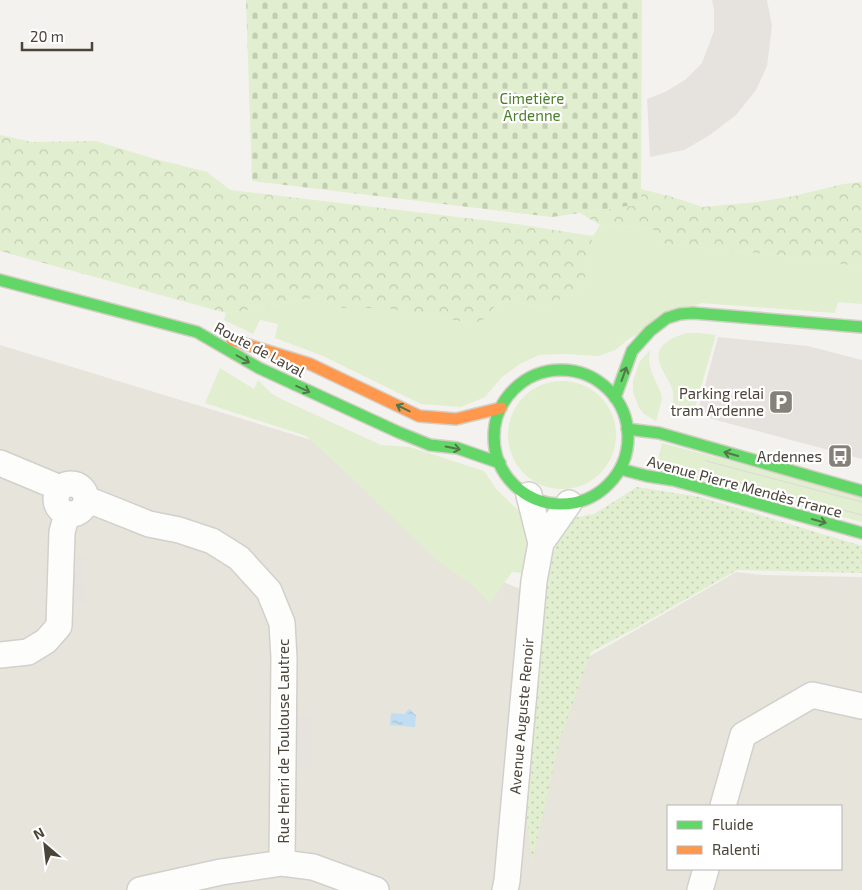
<svg xmlns="http://www.w3.org/2000/svg" width="862" height="890" viewBox="0 0 862 890" font-family="'Exo 2',sans-serif">
<style>
.residential{fill:#e7e4dc;fill-rule:evenodd}
.grass{fill:#e1eecf}
.forest{fill:url(#forest-crowns)}
.cemetery{fill:url(#cemetery-stones)}
.park{fill:url(#park-dots)}
.parking{fill:#e6e3df}
.water{fill:url(#water-ripples)}
.lines{fill:none;stroke-linecap:round;stroke-linejoin:round}
.street-casing{stroke:#d2d0cb;stroke-width:28}
.fast-casing{stroke:#d3cfc5;stroke-width:14}
.slow-casing{stroke:#d3cfc5;stroke-width:14}
.street{stroke:#fdfdfc;stroke-width:25}
.fast{stroke:#63d668;stroke-width:11}
.slow{stroke:#ff974d;stroke-width:11}
.tram{stroke:#dbdbda;stroke-width:1}
.oneway{stroke:#537749}
.labels{text-anchor:middle;dominant-baseline:central;stroke-width:4.5;stroke-linejoin:round;paint-order:stroke}
.park-label{font-size:15px;fill:#4a7f2a;stroke:#fff}
.street-label{font-size:15px;fill:#4b4439;stroke:#fff}
.poi-label{font-size:15px;fill:#4b4439;stroke:#fff;text-anchor:end}
</style>
<defs>
<pattern id="forest-crowns" width="20" height="18" patternUnits="userSpaceOnUse" patternTransform="scale(1.25)"><rect width="20" height="18" fill="#e1eecf"/><path d="M2 6a3 3 0 1 1 6 0M12 15a3 3 0 1 1 6 0" fill="none" stroke="#c3cdb2"/></pattern>
<pattern id="cemetery-stones" width="16" height="16" patternUnits="userSpaceOnUse" patternTransform="scale(1.25)"><rect width="16" height="16" fill="#e1eecf"/><path d="M2 7V4a2 2 0 0 1 4 0v3zM10 15v-3a2 2 0 0 1 4 0v3z" fill="#c3cdb2"/></pattern>
<pattern id="park-dots" width="8" height="8" patternUnits="userSpaceOnUse" patternTransform="scale(1.25)"><rect width="8" height="8" fill="#e1eecf"/><path d="M2 2h.1M6 6h.1" fill="none" stroke="#c3cdb2" stroke-width="1.8" stroke-linecap="round"/></pattern>
<pattern id="water-ripples" width="26" height="14" patternUnits="userSpaceOnUse" patternTransform="scale(1.25)"><rect width="26" height="14" fill="#c0ddf1"/><path d="M2 4q2-2 4 0t4 0M15 11q2-2 4 0t4 0" fill="none" stroke="#a6bfcf"/></pattern>
</defs>
<rect width="100%" height="100%" fill="#f4f2ee"/>
<!-- residential -->
<path class="residential" d="M 0,345 L 318,442 L 461,565 L 548,600 L 590,656 L 636,630 L 736,572 L 762,575 L 862,577 L 862,890 L 0,890 ZM 668,806 L 841,806 L 841,869 L 668,869 Z"/>
<!-- grass -->
<path class="grass" d="M 600,225 L 652,228 L 665,244 L 796,257 L 862,267 L 862,304 L 838,302 L 835,313 L 701,303 L 630,338 L 615,350 L 599,356 L 564,354 L 539,355 L 520,364 L 502,377 L 485,397 L 461,407 L 421,404 L 323,356 L 275,338 L 278,324 L 260,320 L 253,334 L 224,320 L 226,313 L 268,307 L 302,299 L 323,298 L 341,308 L 387,308 L 428,317 L 475,323 L 484,319 L 495,306 L 505,301 L 547,307 L 584,285 L 593,236 Z
M 687,333 L 699,333 L 716,335 L 692,418 L 671,412 C 672,406 674,399 673,393 C 672,385 666,378 663,371 C 650,348 667,339 687,333 Z
M 650,350 L 649,362 L 651,371 L 661,393 L 662,399 L 656,421 L 644,414 L 639,408 L 633,392 L 633,381 L 640,361 Z
M 220,368 L 254,389 L 258,380 L 272,394 L 279,398 L 381,445 L 410,447 L 484,471 L 497,490 L 519,511 L 523,519 L 526,531 L 529,551 L 524,573 L 512,572 L 490,603 L 473,586 L 438,561 L 369,495 L 369,494 L 306,436 L 205,403 Z
M508 435a54 54 0 1 1 108 0a54 54 0 1 1-108 0Z
M 662,443 L 862,496 L 862,522 L 656,468 Z"/>
<!-- forest -->
<path class="forest" d="M 0,135 L 32,142 L 96,141 L 155,159 L 207,172 L 230,190 L 516,224 L 593,236 L 584,285 L 547,307 L 505,301 L 495,306 L 484,319 L 475,323 L 428,317 L 387,308 L 341,308 L 323,298 L 302,299 L 268,307 L 226,313 L 0,251 Z
M 862,182 L 862,267 L 796,257 L 665,244 L 652,228 L 600,225 L 580,213 L 641,204 L 641,189 L 669,196 L 703,207 L 757,202 L 794,196 L 843,184 Z"/>
<!-- cemetery -->
<path class="cemetery" d="M 246,0 L 642,0 L 641,204 L 552,217 L 252,181 Z"/>
<!-- park -->
<path class="park" d="M 637,487 L 700,497 L 862,546 L 862,573 L 737,570 L 632,630 L 591,652 L 560,739 L 532,862 L 526,811 L 537,653 L 548,567 L 559,537 L 573,518 L 594,514 Z"/>
<!-- parking -->
<path class="parking" d="M 712,0 L 767,0 L 772,26 L 767,66 L 756,90 L 736,115 L 710,135 L 684,150 L 650,157 L 647,99 L 665,92 L 685,80 L 702,63 L 714,31 L 714,10 Z
M 718,337 L 808,346 L 862,360 L 862,459 L 697,415 Z
M 85,557 L 86,605 L 69,606 L 69,558 Z
M 293,715 L 312,715 L 311,767 L 292,768 Z"/>
<!-- water -->
<path class="water" d="M 409,709 L 412,711 L 414,714 L 416,715 L 415,727 L 390,725 L 391,713 L 405,714 L 407,711 Z"/>
<g class="lines">
<defs>
<path id="street" d="M 0,463 L 60,488
M56 499a15 15 0 1 1 30 0a15 15 0 1 1-30 0Z
M 529,495 L 541,543
M 86,499 L 109,508 L 149,524 L 179,530 L 212,541 L 239,558 L 269,591 L 282,623 L 284,658 L 282,863
M 0,655 L 28,652 L 46,641 L 59,626 L 62,532 L 67,514
M 723,806 L 743,735 L 812,695 L 862,706
M 140,890 L 221,872 L 282,863 L 313,867 L 376,890
M 505,890 L 507,881 L 534,581 L 541,543 L 569,503
M 700,890 L 706,869"/>
<path id="fast" d="M 0,280 L 197,332 L 259,368 L 398,432 L 430,445 L 457,448 L 500,463
M494 437a67 67 0 1 1 134 0a67 67 0 1 1-134 0Z
M 615,398 L 632,351 L 650,331 L 667,318 L 680,314 L 693,313 L 862,327
M 627,429 L 659,433 L 862,491
M 620,469 L 647,476 L 673,480 L 862,533"/>
<path id="slow" d="M 232,340 L 310,364 L 419,416 L 456,419 L 501,408"/>
</defs>
<!-- street casing -->
<use href="#street" class="street-casing"/>
<!-- fast casing -->
<use href="#fast" class="fast-casing"/>
<!-- slow casing -->
<use href="#slow" class="slow-casing"/>
<!-- street -->
<use href="#street" class="street"/>
<!-- fast -->
<use href="#fast" class="fast"/>
<!-- slow -->
<use href="#slow" class="slow"/>
<!-- tram -->
<path class="tram" d="M 706,461 L 862,502
M 702,473 L 862,515"/>
</g>
<!-- one-way arrows -->
<defs><path id="oneway-shaft" d="M-6 0H5M1.5-3L5.5 0L1.5 3" fill="none" stroke-width="1.6" stroke-linecap="round" stroke-linejoin="round" transform="scale(1.25)"/></defs>
<g class="oneway">
<use href="#oneway-shaft" transform="translate(243 359) rotate(30)"/>
<use href="#oneway-shaft" transform="translate(624 374) rotate(-70)"/>
<use href="#oneway-shaft" transform="translate(303 389) rotate(25)"/>
<use href="#oneway-shaft" transform="translate(403 408) rotate(-154)"/>
<use href="#oneway-shaft" transform="translate(453 448) rotate(11)"/>
<use href="#oneway-shaft" transform="translate(731 454) rotate(-164)"/>
<use href="#oneway-shaft" transform="translate(819 521) rotate(16)"/>
</g>
<!-- icons -->
<defs>
<symbol id="parking-square" viewBox="-11 -11 22 22"><rect x="-9" y="-9" width="18" height="18" rx="4" fill="#868178" stroke="#fff"/><path d="M-3.5-5.5H1a3.5 3.5 0 0 1 0 7H-1V5.5H-3.5ZM-1-3.4V-.6H.8a1.4 1.4 0 0 0 0-2.8Z" fill="#fff"/></symbol>
<symbol id="bus-square" viewBox="-11 -11 22 22"><rect x="-9" y="-9" width="18" height="18" rx="4" fill="#868178" stroke="#fff"/><path d="M-5-6H5V4H4V6H2V4H-2V6H-4V4H-5ZM-3.5-4V0h7V-4ZM-3.5 1.2v1.5H-2V1.2ZM2 1.2v1.5H3.5V1.2Z" fill="#fff"/></symbol>
</defs>
<g fill-rule="evenodd">
<use href="#parking-square" x="767" y="388" width="28" height="28"/>
<use href="#bus-square" x="826" y="442" width="28" height="28"/>
</g>
<g class="labels">
<!-- park labels -->
<g class="park-label">
<text x="532" y="98">Cimetière<tspan x="532" dy="17">Ardenne</tspan></text>
</g>
<!-- street labels -->
<g class="street-label">
<text transform="translate(260 349) rotate(28)">Route de Laval</text>
<text transform="translate(745 486) rotate(15)">Avenue Pierre Mendès France</text>
<text transform="translate(521 716) rotate(-85)">Avenue Auguste Renoir</text>
<text transform="translate(283 741) rotate(-90)">Rue Henri de Toulouse Lautrec</text>
</g>
<!-- poi labels -->
<g class="poi-label">
<text x="764" y="393">Parking relai<tspan x="764" dy="17">tram Ardenne</tspan></text>
<text x="822" y="456">Ardennes</text>
</g>
</g>
<!-- legend -->
<rect x="667" y="805" width="175" height="65" fill="#ffffff" stroke="#b7b4b0"/>
<rect x="677" y="821" width="25" height="8" fill="#63d668" stroke="#b7b4b0"/>
<text x="712" y="830" font-size="15" fill="#4b4439">Fluide</text>
<rect x="677" y="846" width="25" height="8" fill="#ff974d" stroke="#b7b4b0"/>
<text x="712" y="855" font-size="15" fill="#4b4439">Ralenti</text>
<!-- north arrow -->
<g transform="translate(45 845) rotate(332)" stroke="#ffffff" stroke-width="4" paint-order="stroke">
<path d="M0-4L9 19L0 12L-9 19Z" fill="#4b4439"/>
<text y="-8" font-size="14" font-weight="bold" text-anchor="middle" fill="#4b4439">N</text>
</g>
<!-- scale -->
<path d="M22 42v8h70v-8" fill="none" stroke="#4b4439" stroke-width="2.5"/>
<text x="30" y="42" font-size="15" fill="#4b4439" stroke="#ffffff" stroke-width="4" paint-order="stroke">20 m</text>
</svg>
